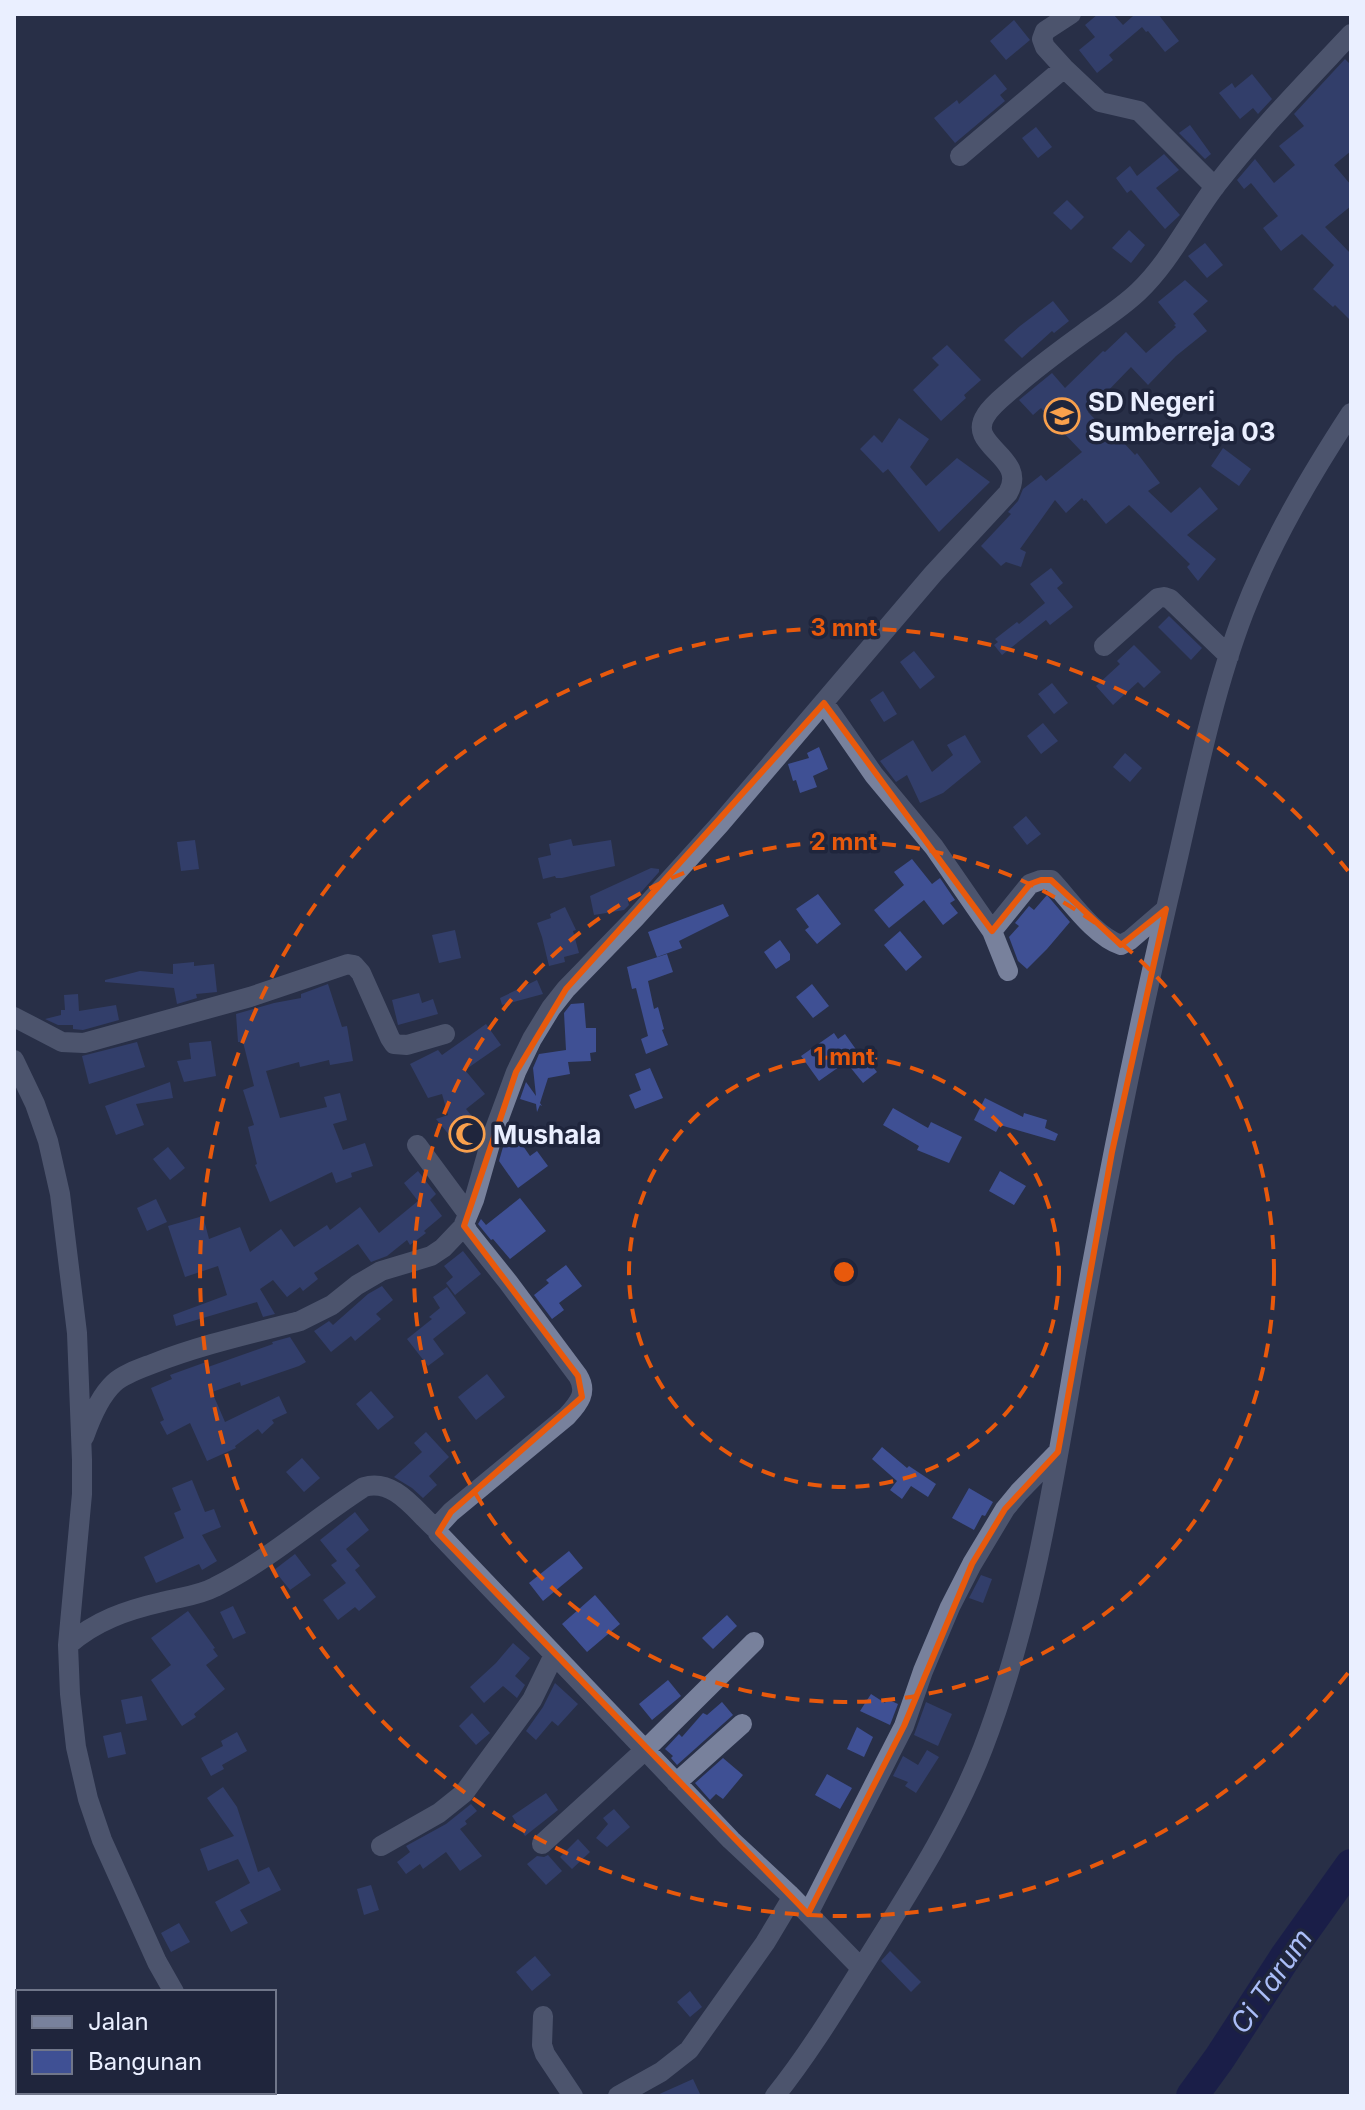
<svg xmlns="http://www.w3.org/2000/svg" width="1365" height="2110" font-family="Inter,sans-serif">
	<rect width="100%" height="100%" fill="#282f47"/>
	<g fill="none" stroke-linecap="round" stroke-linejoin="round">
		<!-- river -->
		<path stroke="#0a0b4b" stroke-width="32" d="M1192,2096L1219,2059L1286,1956L1351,1865"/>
	</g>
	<!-- building -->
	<path fill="#3f5094" d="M1098,14H1113L1123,25L1133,16L1132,14H1158L1179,41L1165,52L1148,31L1146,32L1142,27L1109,55L1113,60L1097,73L1079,50L1095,37L1085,25Z
		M1014,20L1030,40L1006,60L990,41Z
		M1345,59L1351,65V151L1334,165L1351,185V206L1325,227L1351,254V321L1335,305L1333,307L1313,289L1334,265L1302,234L1281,251L1263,228L1278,216L1251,183L1244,189L1237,180L1255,159L1274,183L1295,165L1279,146L1304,126L1294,114Z
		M995,74L1007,89L1000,95L1005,101L955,143L934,118L957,100L959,104Z
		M1252,74L1272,99L1258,114L1253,108L1240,119L1219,93L1232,83L1235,88Z
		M1190,125L1211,154L1205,159L1179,133Z
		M1036,127L1052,147L1038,158L1022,138Z
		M1164,154L1179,170L1156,188L1180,215L1165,229L1131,190L1127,193L1116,178L1130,166L1137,176Z
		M1067,200L1084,217L1071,230L1053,213Z
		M1129,230L1145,245L1131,263L1112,248Z
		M1205,243L1223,265L1207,278L1188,256Z
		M1185,280L1208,301L1193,314L1207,331L1176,356L1148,385L1131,367L1103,396L1104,397L1088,412L1107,432L1111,429L1135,455L1137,453L1160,483L1148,491L1171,513L1200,487L1218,509L1187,535L1216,559L1198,581L1187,567L1190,564L1129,505L1106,524L1086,500L1084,501L1082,498L1066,513L1055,500L1020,549L1026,552L1021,567L1006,562L1001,566L981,546L1011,514L1008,512L1018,501L1023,489L1041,475L1046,481L1082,452L1060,429L1063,424L1058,419L1054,423L1041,408L1033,415L1019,400L1052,373L1065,388L1103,351L1105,352L1126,332L1146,353L1176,327L1174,325L1176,324L1158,302Z
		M1053,301L1069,321L1054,333L1052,331L1022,358L1004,340L1020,326Z
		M947,345L981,380L964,395L966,398L941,421L913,390L939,365L932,358Z
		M899,418L929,439L910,467L926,486L957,458L990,482L939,532L888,469L883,473L860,449L874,435L882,443Z
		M1223,448L1251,469L1239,486L1211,466Z
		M1051,568L1063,583L1057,588L1073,607L1050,625L1046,620L1002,655L994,645L998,642L995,639L1017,622L1019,624L1045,603L1030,584Z
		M1169,616L1202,648L1191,660L1158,627Z
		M1134,645L1161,672L1144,688L1138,682L1113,705L1096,686L1120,664L1117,661Z
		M914,651L935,677L920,689L900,662Z
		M1052,683L1068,703L1054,714L1038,694Z
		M883,691L897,714L884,722L870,700Z
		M1043,723L1058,741L1041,754L1027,736Z
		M965,735L981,762L943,793L920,803L907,775L896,782L880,761L913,740L932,772L953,755L947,745Z
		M819,747L828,769L813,776L817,787L800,793L796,780L793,781L788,764L809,758L807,753Z
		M1125,753L1142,768L1130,782L1113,767Z
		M1026,816L1041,834L1027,845L1013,827Z
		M571,839L573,846L611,840L615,866L562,878H556L555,876L543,879L538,858L551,855L549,844Z
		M195,840L199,869L181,871L177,842Z
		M912,859L932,884L940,878L955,900L950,903L958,913L943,925L924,900L889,928L874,910L904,885L894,872Z
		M651,868L659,869V872L635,899L628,901L629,905L624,910L594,915L590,896Z
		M818,894L841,924L817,944L805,930L809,927L796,909Z
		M1047,895L1070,922L1047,949L1027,969L1018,961L1009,937L1019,926L1015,923L1029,906L1034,910Z
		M723,904L729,916L679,941L682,948L657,957L648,932Z
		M565,907L576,930L573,931L579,953L564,957L565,962L549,966L542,937L537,923L551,918L550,914Z
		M455,930L461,958L439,963L432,935Z
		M900,931L922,957L906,971L884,945Z
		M780,940L790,954V960L776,969L764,952Z
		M667,954L673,972L648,981L654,1009L658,1007L664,1029L662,1030L668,1045L646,1054L641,1039L648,1036L636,988L632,989L627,967Z
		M194,962V966L214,964L217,992L196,994L197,998L177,1004L174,988L105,982V980L140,971L173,974V964Z
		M537,980L543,994L502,1005L500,998Z
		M328,984L342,1027L347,1026L353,1061L330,1065L329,1060L300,1067L299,1062L266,1071L280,1118L327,1107L324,1097L340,1093L347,1120L333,1124L343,1150L365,1143L373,1166L351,1173L352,1177L336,1183L332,1172L270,1202L255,1165L257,1164L248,1127L254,1125L243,1090L254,1086L243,1042H238L236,1014L274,1003L301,998V994Z
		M812,984L829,1006L813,1018L796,997Z
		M419,993L422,1003L433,999L438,1014L398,1025L392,1000Z
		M78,994L79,1011L116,1005L119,1020L83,1030L73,1029V1025H58L45,1019L61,1015V1010H65L64,995Z
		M584,1003L586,1028H596V1052L590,1053L591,1061L568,1062L570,1074L548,1078L540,1103L542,1106L540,1105L537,1112L536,1104L520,1099L526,1082L536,1096L533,1068L539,1054L566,1050L564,1013L571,1004Z
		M486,1024L501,1045L465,1070L485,1094L466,1109L482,1128L476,1145L465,1154L436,1119L448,1115L442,1094L428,1098L410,1064L438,1050L442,1055Z
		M834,1033L838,1039L845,1034L860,1055L862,1053L877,1072L863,1083L846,1062L819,1081L801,1056Z
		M211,1041L216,1076L184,1082L177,1061L191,1059L189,1043Z
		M137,1042L145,1067L89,1084L82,1056Z
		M650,1068L663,1098L635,1109L629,1095L641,1090L635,1074Z
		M170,1082L173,1098L136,1104L144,1125L116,1135L105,1106Z
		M985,1098L1023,1117L1024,1113L1047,1120L1045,1128L1058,1134L1055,1141L1000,1125L996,1132L974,1120Z
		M893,1108L928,1128L931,1122L962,1137L949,1163L917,1150L919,1146L883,1125Z
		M514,1133L530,1156L537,1151L548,1166L518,1188L499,1161L505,1140Z
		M168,1147L185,1168L170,1180L153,1159Z
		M418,1171L436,1194L430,1200L442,1216L424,1231L426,1233L410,1245L407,1240L387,1256L371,1262L358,1244L314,1273L318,1279L303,1291L300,1287L287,1297L273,1280L260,1289L275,1314L263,1317L257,1302L176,1326L173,1315L227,1295L218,1266L185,1277L168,1226L203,1216L209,1239L240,1227L250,1252L281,1229L294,1247L327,1225L330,1230L360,1207L379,1233L418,1201L404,1183Z
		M1000,1171L1026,1186L1014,1205L989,1191Z
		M520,1198L546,1231L510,1259L493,1239L491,1240L478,1224L481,1219L486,1225Z
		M156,1199L167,1222L147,1231L137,1208Z
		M463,1251L481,1274L455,1295L446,1283L453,1277L444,1266Z
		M566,1265L582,1286L559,1303L564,1310L552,1319L534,1295L549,1283L546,1280Z
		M382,1286L393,1300L376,1314L381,1319L355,1341L351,1336L331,1352L314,1331L329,1321L333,1325L368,1294Z
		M447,1287L466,1313L433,1339L444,1354L428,1366L407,1339L432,1319L429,1317L440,1308L433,1297Z
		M290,1337L306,1362L299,1366L241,1386L240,1382L212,1392L225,1422L279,1396L287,1413L272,1420L274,1423L262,1434L258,1429L235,1446L236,1448L207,1461L190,1423L167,1435L160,1422L164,1420L151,1388L172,1379L170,1375L206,1362L208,1367L273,1344L272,1342Z
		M487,1374L505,1397L476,1420L458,1397Z
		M371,1391L394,1417L378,1430L356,1404Z
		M426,1432L449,1457L429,1476L437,1485L423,1498L412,1488L394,1477L422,1452L414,1443Z
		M882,1447L907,1468L909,1466L936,1484L928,1497L911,1486L902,1499L890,1490L897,1481L872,1459Z
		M302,1458L320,1478L304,1492L286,1472Z
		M192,1480L205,1512L214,1509L221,1527L202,1535L217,1561L202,1570L199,1564L156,1583L144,1557L184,1538L174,1513L181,1510L172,1488Z
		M969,1488L993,1502L985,1516L982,1515L974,1530L952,1518Z
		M355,1512L369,1530L346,1549L360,1566L355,1570L376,1597L359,1611L355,1607L338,1620L323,1600L346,1583L331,1565L337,1561L320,1540Z
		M569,1551L583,1568L543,1601L529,1583Z
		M295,1554L311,1575L290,1590L274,1570Z
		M981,1575L992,1579L983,1603L969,1598Z
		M595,1595L620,1624L587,1652L562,1624Z
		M233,1606L246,1633L233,1639L220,1612Z
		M188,1611L215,1648L213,1649L218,1656L206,1665L225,1689L194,1714L196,1717L182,1726L151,1680L171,1665L151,1638Z
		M727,1615L737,1626L713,1649L702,1638Z
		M513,1643L530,1658L515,1676L525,1685L517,1698L503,1686L484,1703L470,1687L496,1663Z
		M668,1680L681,1696L652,1720L639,1704Z
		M555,1683L578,1704L558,1726L552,1721L536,1740L526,1731L543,1707Z
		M871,1694L885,1703L887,1699L898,1704L890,1725L860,1711Z
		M142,1696L147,1720L126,1724L121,1700Z
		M722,1702L733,1715L677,1765L671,1758L673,1756L665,1749L679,1734L682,1737L703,1713L707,1715Z
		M926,1702L952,1714L938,1746L914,1735Z
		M472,1713L490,1733L476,1745L459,1726Z
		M857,1727L873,1737L864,1757L847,1749Z
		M121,1732L126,1754L108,1758L103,1736Z
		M237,1732L247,1751L222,1765L224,1769L211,1776L201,1758L223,1746L221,1741Z
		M927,1750L939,1757L916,1793L905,1786L908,1782L893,1776L903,1756L918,1765Z
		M723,1758L743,1775L723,1799L716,1794L710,1800L695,1783Z
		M827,1774L852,1788L840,1809L815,1795Z
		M223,1787L237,1807L258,1872L269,1867L281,1890L240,1910L248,1923L231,1932L215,1902L250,1883L238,1859L208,1871L200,1849L234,1836L207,1798Z
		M546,1793L558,1810L525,1836L512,1816Z
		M471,1804L477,1811L465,1821L467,1824L460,1829L482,1856L460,1871L446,1852L423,1869L420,1864L406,1874L397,1862L410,1852L406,1846L446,1824Z
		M614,1809L630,1827L607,1847L596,1838L608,1824L603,1818Z
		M578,1839L590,1852L572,1869L560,1857Z
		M548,1855L562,1871L546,1885L527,1864L537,1856L544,1857Z
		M371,1885L379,1910L364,1915L357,1889Z
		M179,1923L190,1942L171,1952L161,1933Z
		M890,1951L921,1982L911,1992L881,1961Z
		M535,1956L551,1975L532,1991L516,1972Z
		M690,1991L702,2007L690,2017L677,2002Z
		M693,2079L701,2096H655Z"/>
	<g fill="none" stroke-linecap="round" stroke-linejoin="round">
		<!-- street -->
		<path stroke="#78819c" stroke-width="20" d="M1071,14L1045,31L1042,39L1045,47L1064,68L1100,102L1139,111L1215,187
			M960,156L1064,68
			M1104,646L1158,598L1164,597L1170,599L1229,656
			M824,703L874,775L934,847L992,931L1008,971
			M992,931L1030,884L1041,880H1051C1070,900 1094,936 1121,945L1130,940L1166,909
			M14,1017L62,1042L84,1043L250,997L348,964L354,965L361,973L390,1038L394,1044L407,1045L445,1034
			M14,1060L35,1104L48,1141L60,1194L77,1333L82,1460V1494L68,1645L70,1694L76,1747L88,1799L102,1840L157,1962L174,1992
			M417,1145L468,1214
			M84,1437C90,1420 100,1396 114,1383C124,1374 139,1369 152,1364C200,1345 250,1334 300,1321L332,1305L357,1285L381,1271L431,1256L443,1248L464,1226
			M68,1645C95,1621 127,1610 162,1602C180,1597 198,1596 215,1587C269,1560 314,1519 364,1487C395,1478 416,1512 437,1530
			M676,1783L742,1724
			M542,1844L645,1750L754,1642
			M381,1846L439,1813L464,1793L532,1700L554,1655
			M808,1914L904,1726L923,1671L950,1607L972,1564L1005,1509L1019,1492L1058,1452
			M861,1968L789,1894L731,1840L438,1533L439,1525L451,1512L567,1416C579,1403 588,1392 578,1376L508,1282L468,1232L464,1224L474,1200L492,1137L516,1072L532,1039L551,1008L566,989L635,918L720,824L933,574L1008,493C1029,457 965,446 986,415C992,405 1003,397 1012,389C1035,369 1059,351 1084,333C1102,320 1121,308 1138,292C1170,262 1190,219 1217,184C1258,131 1305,83 1351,34
			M543,2016L542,2045L545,2054L573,2096
			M238,2092L242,2096
			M618,2096L661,2072L689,2050L765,1943L792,1898
			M775,2096C807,2056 834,2012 861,1969C905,1898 953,1826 983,1748C1032,1621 1053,1485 1076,1352C1103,1200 1133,1050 1168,900C1191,805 1209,703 1244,612C1271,542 1310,476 1351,413"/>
	</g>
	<!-- marked area -->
	<path d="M0 0H1365V2110H0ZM824,703L992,931L1030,884L1041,880H1051L1121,945L1166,909L1112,1152L1058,1452L1005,1509L972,1564L904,1726L808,1914L438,1533L451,1512L582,1397L578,1376L464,1226L516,1072L566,989Z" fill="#282f47" fill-opacity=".55" fill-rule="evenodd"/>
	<path fill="none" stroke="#e8590c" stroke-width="6" stroke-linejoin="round" d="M824,703L992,931L1030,884L1041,880H1051L1121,945L1166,909L1112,1152L1058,1452L1005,1509L972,1564L904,1726L808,1914L438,1533L451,1512L582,1397L578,1376L464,1226L516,1072L566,989Z"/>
	<!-- distance rings -->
	<g fill="none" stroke="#e8590c" stroke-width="4" stroke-dasharray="14 10">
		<circle cx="844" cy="1272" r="215"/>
		<circle cx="844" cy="1272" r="430"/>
		<path d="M1348 1673A644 644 0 1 1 1348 871"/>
	</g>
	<!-- icons -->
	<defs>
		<symbol id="school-ring" viewBox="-11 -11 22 22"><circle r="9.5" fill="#1f253c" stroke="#f9a04c" stroke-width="1.5"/><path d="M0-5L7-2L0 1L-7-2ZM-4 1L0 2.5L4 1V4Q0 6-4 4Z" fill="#f9a04c"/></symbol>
		<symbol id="mosque-ring" viewBox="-11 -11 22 22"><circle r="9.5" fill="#1f253c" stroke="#f9a04c" stroke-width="1.5"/><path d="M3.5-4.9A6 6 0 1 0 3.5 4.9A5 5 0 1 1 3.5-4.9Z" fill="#f9a04c"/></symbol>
	</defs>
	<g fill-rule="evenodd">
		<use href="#school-ring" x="1042" y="396" width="40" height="40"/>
		<use href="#mosque-ring" x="447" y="1114" width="40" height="40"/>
	</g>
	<g text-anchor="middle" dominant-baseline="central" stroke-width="7" stroke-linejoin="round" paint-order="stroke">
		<!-- poi labels -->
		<g font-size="26" font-weight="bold" fill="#eaefff" stroke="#1f253c" text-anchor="start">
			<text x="1088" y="401">SD Negeri<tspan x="1088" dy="30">Sumberreja 03</tspan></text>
			<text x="493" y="1134">Mushala</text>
		</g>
		<!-- water labels -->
		<g font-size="28" font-style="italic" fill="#aabdf7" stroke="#1f253c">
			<text transform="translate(1271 1981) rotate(-55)">Ci Tarum</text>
		</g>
	</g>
	<circle cx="844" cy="1272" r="12" fill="#e8590c" stroke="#1f253c" stroke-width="4"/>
	<g font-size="24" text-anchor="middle" font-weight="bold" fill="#e8590c" stroke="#1f253c" stroke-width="7" stroke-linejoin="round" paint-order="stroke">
		<text x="844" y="636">3 mnt</text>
		<text x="844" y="850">2 mnt</text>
		<text x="844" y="1065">1 mnt</text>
	</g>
	<!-- border -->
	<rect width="1365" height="2110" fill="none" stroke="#eaefff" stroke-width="32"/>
	<!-- legend -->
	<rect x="16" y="1990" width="260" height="104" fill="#1f253c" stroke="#70768a" stroke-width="2"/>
	<rect x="32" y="2016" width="40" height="12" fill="#78819c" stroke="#70768a" stroke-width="2"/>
	<text x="88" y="2030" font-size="24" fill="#eaefff">Jalan</text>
	<rect x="32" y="2050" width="40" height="24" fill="#3f5094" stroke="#70768a" stroke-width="2"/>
	<text x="88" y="2070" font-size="24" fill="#eaefff">Bangunan</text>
</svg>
